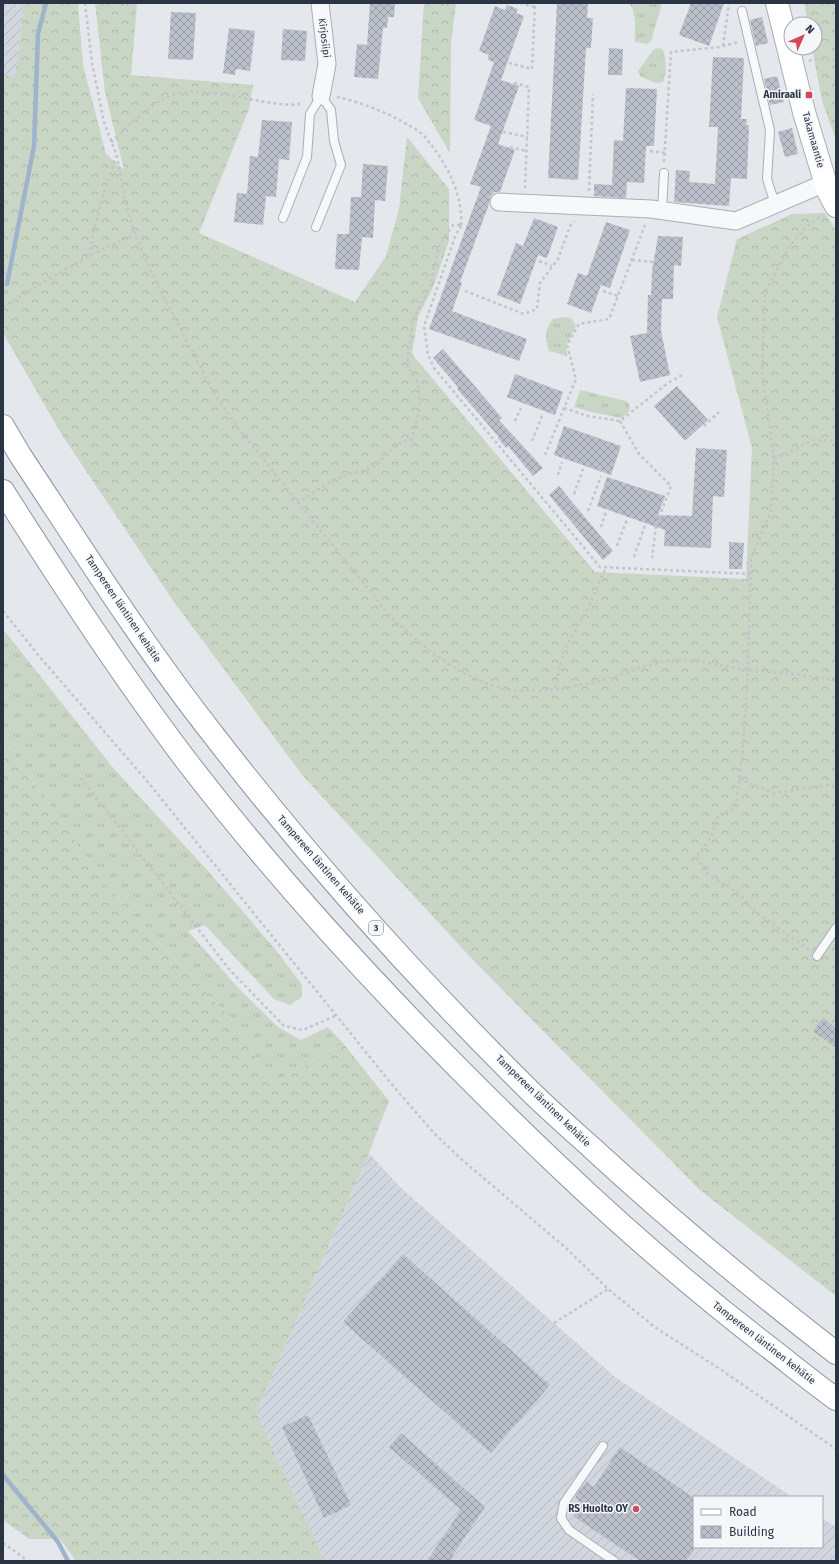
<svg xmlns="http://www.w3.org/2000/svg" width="839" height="1564" font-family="'Fira Sans',sans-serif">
	<defs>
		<pattern id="industrial-furrows" width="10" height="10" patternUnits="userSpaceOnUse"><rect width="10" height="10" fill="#d2d6de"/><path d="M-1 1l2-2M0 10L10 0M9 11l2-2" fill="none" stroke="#b4b8c0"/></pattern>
		<pattern id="grass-tufts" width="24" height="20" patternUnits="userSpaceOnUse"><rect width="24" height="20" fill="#c9d6c5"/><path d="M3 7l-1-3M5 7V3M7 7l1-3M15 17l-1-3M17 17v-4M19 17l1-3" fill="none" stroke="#adb8ab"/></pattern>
		<pattern id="forest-crowns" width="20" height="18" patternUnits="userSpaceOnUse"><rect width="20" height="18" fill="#c9d6c5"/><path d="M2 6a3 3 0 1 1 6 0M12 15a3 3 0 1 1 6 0" fill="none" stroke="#adb8ab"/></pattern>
		<pattern id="building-cross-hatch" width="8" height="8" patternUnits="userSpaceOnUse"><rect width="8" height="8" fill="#bbc0ca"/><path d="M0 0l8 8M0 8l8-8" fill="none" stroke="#989da6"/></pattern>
	</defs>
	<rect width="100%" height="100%" fill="#e4e7ec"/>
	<!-- industrial -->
	<path fill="url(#industrial-furrows)" d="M3,3H24L15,77L3,75Z
		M369,1153L400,1187L615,1377L792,1497H694V1547H822V1518L836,1527V1561H325L256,1413Z"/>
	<!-- grass -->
	<path fill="url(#grass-tufts)" d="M629,3H661C662,10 653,29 652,40L647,44L635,42C634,28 638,15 629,3Z
		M660,48L663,50C666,61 667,71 663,82L655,83L640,76L638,71L654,49Z
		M563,317L571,318L576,326L566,346L567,356L549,351C545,337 544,331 553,319Z
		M580,390L626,401L629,404L630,410L622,418L595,413L574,407Z
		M3,629L114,769L209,872L275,949L302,985V997L290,1005L274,999L205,925L188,931L241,991L278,1027L301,1040L328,1027L343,1043L273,1084L229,1017L110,891L3,739Z"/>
	<!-- forest -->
	<path fill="url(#forest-crowns)" d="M24,3H78L83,65L106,154L124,170L105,92L95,3H137L131,75L253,85L249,109L199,233L355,302L386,256L399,209L407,137L449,189V241L434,285L418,317L412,354L595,572L746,579L752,448L717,317L737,239L792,214L825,213L836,230V1296L700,1190L473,960L303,776L174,602L62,435L3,333V75L15,77Z
		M424,3H456L451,44L450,153L418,98Z
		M804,3H836V140L822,101L812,48H815V24H808Z
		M3,739L110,891L229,1017L273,1084L343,1043L389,1101L369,1153L256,1413L325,1561H76L60,1539H29L3,1520Z"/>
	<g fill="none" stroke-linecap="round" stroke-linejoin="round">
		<!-- stream -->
		<path stroke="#9fb4cc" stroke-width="4.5" d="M7,284L34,146L38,34L46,3
			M3,1475L58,1542L68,1561"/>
	</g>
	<!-- building -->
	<path fill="url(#building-cross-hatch)" d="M370,3H395L394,17H388L387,28H383L378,79L354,77L357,44L367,45Z
		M557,3H588L587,18H593L591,48H586L578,180L548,178Z
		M691,3H724L709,46L679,35Z
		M507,5L518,9L516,13L524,16L501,80L519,86L498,144L515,150L500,192H494L490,197L489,204L460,282L462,283L452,311L527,339L519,361L429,329L481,187L470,184L491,126L474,120L494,62L488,60L489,55L479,51L495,6L505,10Z
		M171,12L196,13L193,60L168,59Z
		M762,17L768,43L756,46L750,20Z
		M229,28L255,31L250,71L236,69L235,75L223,73Z
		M283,29L307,31L305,61L281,60Z
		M609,48L623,49L622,75H608Z
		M713,57L744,58L741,119H747L746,125H749L747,179L731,178L729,206L674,202L676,170L690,171L689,182L715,184L718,127H709Z
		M777,76L784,102L770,105L764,79Z
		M626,88L657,89L654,146H646L644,183L627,182L626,198L594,196V184L612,185L614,140L623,141Z
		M262,120L292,122L289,160L279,159L276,197L266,196L263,225L234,222L237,193L247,194L250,156L258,157Z
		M792,128L798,154L785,157L778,132Z
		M363,164L388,166L385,201L375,200L373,238L362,237L359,270L335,269L337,234H349L351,197H361Z
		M534,218L558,227L547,258L538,255L520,304L497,295L516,243L523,246Z
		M606,222L630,230L610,288L601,285L591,313L567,304L578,273L587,276Z
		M658,236L683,237L681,266L674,265L673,299H662L661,331L670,375L640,382L630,336L647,333L648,295H651L652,271Z
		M443,349L502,418L499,420L543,468L533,476L508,446L506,448L498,438L499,437L457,389L458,387L433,358Z
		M515,374L563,392L555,415L507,397Z
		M677,386L708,420L685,441L654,406Z
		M564,426L621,446L611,475L554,455Z
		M696,448L727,450L724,497L713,496L711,548L664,546L665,530L597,506L607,477L665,496L658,515L692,516Z
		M559,486L613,551L603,560L549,495Z
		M729,542L744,543L742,569H729Z
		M823,1018L836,1028V1048L813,1031Z
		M403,1254L550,1385L491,1453L343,1322Z
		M308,1415L351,1505L324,1518L282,1427Z
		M401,1433L485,1507L449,1561H427L461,1510L389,1447Z
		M620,1447L694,1498V1550L686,1561H640L573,1516L582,1503L575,1498L586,1482L594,1487Z"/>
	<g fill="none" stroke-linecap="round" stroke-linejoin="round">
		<defs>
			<path id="lane" d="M742,11L770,130L767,179L775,204
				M662,211L664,173
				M283,218L307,157L310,114L321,96L331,110L334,141L341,165L316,227
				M817,956L836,928
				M603,1446L564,1503L561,1518L569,1530L614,1561"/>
			<path id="street" d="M320,3L327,64L321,96
				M499,202L651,209L736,221L825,183"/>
			<path id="secondary" d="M777,3L804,112L828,191L836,206"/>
			<path id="highway" d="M3,426L20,455C83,550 144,647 215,737C311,861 417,979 529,1090C549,1110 571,1129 592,1148C670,1220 752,1288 836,1353
				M3,491C61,582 120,673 185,759C296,904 423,1037 555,1163C621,1226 690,1286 762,1342C787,1361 811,1381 836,1399"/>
		</defs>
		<!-- lane casing -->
		<use href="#lane" stroke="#a9aeb7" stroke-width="10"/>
		<!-- street casing -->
		<use href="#street" stroke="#a9aeb7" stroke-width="19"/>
		<!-- secondary casing -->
		<use href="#secondary" stroke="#a9aeb7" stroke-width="24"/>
		<!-- highway casing -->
		<use href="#highway" stroke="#8b94a3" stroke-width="24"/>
		<!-- path -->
		<path stroke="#c2c5cb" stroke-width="2.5" stroke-dasharray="3 3" stroke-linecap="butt" d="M85,3L92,63L104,122L117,156L125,199L135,235L159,288L215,395L238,428L390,616C423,646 462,681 507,689C531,694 568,688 592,683C617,677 642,665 668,661C692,657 719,666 743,669C774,674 806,673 836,681
			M520,3L535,7
			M723,46L729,3
			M809,61L814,59L836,61
			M509,63L532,69L535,3
			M514,83L529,87L525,188
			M337,97C365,103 398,117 421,133C426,137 429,143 433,147C450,170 463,198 461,227
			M503,132L528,137
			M111,142C127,127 149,105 169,96C193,86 235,97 260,101C273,103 290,107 303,103
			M510,147L527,151
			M650,151L665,153
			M664,162L671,52L719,47L739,42
			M589,191L593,94
			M88,256L102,199L116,157
			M632,260L653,262
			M539,261L552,266
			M465,291L524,314L537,309L540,283L558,259L570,226L574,221
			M603,291L618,296
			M3,307C46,281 88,253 135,235
			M564,408L588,416L620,421L668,383L684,374
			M515,421L521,408
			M620,421L639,454L671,486L656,526L652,558
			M704,426L719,412
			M532,441L542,416
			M545,455L576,379L567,345L579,324L609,319L645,225
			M774,459L814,440L836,441
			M558,475L562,462
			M574,494L583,469
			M297,503L335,479L376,466L387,453L402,442L412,439L418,415L420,396L417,381L407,366L413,320L430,286L439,245L453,225H462L456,234L424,326L428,355L434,368L600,567L751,574
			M588,511L601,476
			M601,527L606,512
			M617,546L627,519
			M634,557L645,525
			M3,611L39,656L147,781L394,1087L433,1132L460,1158L566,1248L608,1289L656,1328L717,1367L836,1449
			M555,688L564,650L587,610L606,567
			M81,778L229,969L284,1026L303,1030L337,1015
			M739,779L774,793L836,784
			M809,950L752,909L738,893L708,874L696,857L711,838L718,815L736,808L743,748L748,670L751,558L771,512L774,459L762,371L765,292L790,246L805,228L822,215
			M554,1323L608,1289
			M3,1543L28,1561"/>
		<!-- lane -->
		<use href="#lane" stroke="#f7f8fa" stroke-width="8"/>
		<!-- street -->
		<use href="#street" stroke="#f7f8fa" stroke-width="17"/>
		<!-- secondary -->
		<use href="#secondary" stroke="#fff" stroke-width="22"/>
		<!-- highway -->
		<use href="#highway" stroke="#fff" stroke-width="22"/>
	</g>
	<!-- markers -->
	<g fill="#d1495b" stroke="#f4f6f9" stroke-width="1.5">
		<rect x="805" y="91" width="8" height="8" rx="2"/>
		<circle cx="636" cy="1509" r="4"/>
	</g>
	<g text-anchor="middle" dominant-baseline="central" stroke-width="3" stroke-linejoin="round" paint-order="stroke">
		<!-- shield labels -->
		<rect fill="#f4f6f9" stroke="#676e7b" stroke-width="1" x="369" y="921" width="14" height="14" rx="3"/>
		<g font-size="9" font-weight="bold" fill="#2b3445">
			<text x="376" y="928">3</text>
		</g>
		<!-- street labels -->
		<g font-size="10" fill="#2b3445" stroke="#f4f6f9">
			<text transform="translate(324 38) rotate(83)">Kirjosiipi</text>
			<text transform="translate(813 140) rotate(74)">Takamaantie</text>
			<text transform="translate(123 609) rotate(56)">Tampereen läntinen kehätie</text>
			<text transform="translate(321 865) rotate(49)">Tampereen läntinen kehätie</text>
			<text transform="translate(543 1101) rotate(44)">Tampereen läntinen kehätie</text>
			<text transform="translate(764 1343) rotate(38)">Tampereen läntinen kehätie</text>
		</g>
		<!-- poi labels -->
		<g font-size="10" font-weight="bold" fill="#2b3445" stroke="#f4f6f9" text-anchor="end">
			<text x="801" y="95">Amiraali</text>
			<text x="628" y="1509">RS Huolto OY</text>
		</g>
	</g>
	<!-- border -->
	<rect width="839" height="1564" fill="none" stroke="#2b3445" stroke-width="8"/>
	<!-- legend -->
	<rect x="693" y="1496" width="130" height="52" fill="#f4f6f9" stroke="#a4a8b1"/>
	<rect x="701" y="1509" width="20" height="6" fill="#ffffff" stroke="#a4a8b1"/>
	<text x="729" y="1516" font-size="12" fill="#2b3445">Road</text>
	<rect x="701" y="1526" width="20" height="12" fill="url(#building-cross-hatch)" stroke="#a4a8b1"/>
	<text x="729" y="1536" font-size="12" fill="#2b3445">Building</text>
	<!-- north arrow -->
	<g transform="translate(803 36) rotate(45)"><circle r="19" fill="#f4f6f9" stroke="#a4a8b1"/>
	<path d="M0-3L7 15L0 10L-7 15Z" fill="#d1495b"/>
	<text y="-6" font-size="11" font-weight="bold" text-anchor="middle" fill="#2b3445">N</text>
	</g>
</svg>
